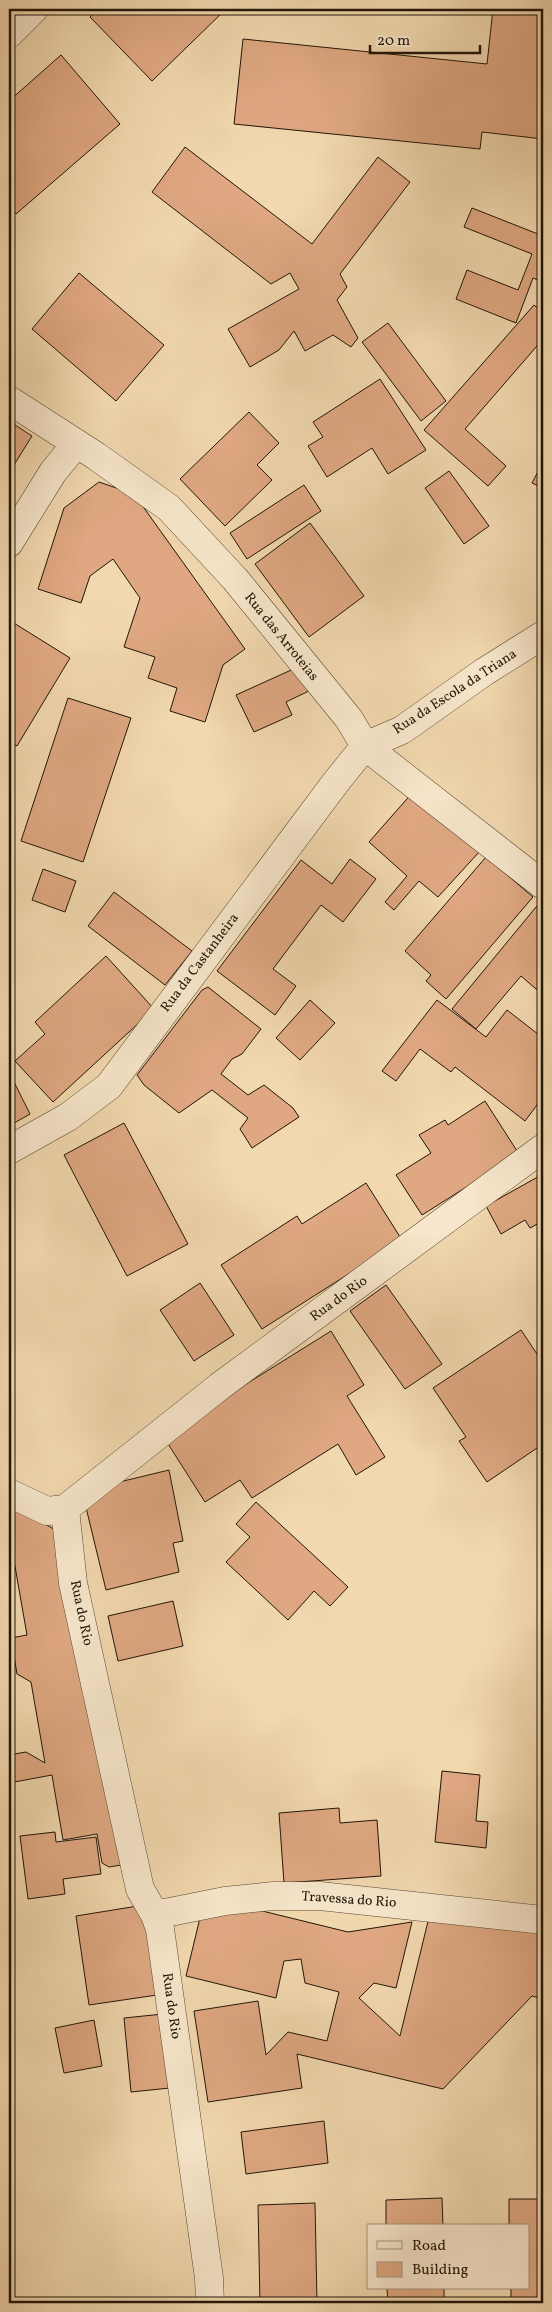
<svg xmlns="http://www.w3.org/2000/svg" width="552" height="2312" font-family="Vollkorn,serif">
	<rect width="100%" height="100%" fill="#f2d8af"/>
	<filter id="stains"><feTurbulence type="fractalNoise" baseFrequency=".004" numOctaves="4"/><feColorMatrix values="0 0 0 0 .2 0 0 0 0 .09 0 0 0 0 .02 0 0 0 .5 -.17"/></filter>
	<radialGradient id="worn" r=".72"><stop offset=".6" stop-color="#630" stop-opacity="0"/><stop offset="1" stop-color="#630" stop-opacity=".3"/></radialGradient>
	<!-- building -->
	<path fill="#dfa882" stroke="#211508" d="M98,9H226L152,81L90,17Z
		M493,9H543V139L482,132L480,149L234,124L243,39L487,64Z
		M61,55L120,124L16,214L9,206V101Z
		M185,147L312,244L378,157L410,182L340,274L347,287L337,300L358,338L351,347L333,335L305,351L294,331L279,350L250,367L228,329L299,289L290,273L271,284L152,192Z
		M472,208L543,236V282L533,278L516,323L456,299L467,270L518,290L532,254L464,227Z
		M79,273L164,345L116,401L32,329Z
		M534,305L543,313V339L465,429L506,466L488,486L424,430Z
		M388,323L446,401L421,421L362,342Z
		M380,379L426,450L388,474L372,448L327,477L308,446L323,437L313,422Z
		M249,412L279,443L257,465L272,480L225,526L180,479Z
		M9,421L32,436L9,473Z
		M543,462V488L532,483Z
		M449,471L489,526L464,544L425,488Z
		M99,482L134,494L245,649L223,665L205,722L170,711L177,688L148,678L155,657L124,647L140,598L113,559L90,576L81,603L38,589L64,508Z
		M304,485L321,511L247,559L230,533Z
		M310,523L364,596L309,637L255,564Z
		M9,620L70,658L17,746L9,741Z
		M300,666L311,690L286,702L292,715L254,732L236,695Z
		M68,698L131,718L83,862L21,841Z
		M413,792L480,851L438,897L419,881L394,910L385,902L407,876L369,842Z
		M486,857L533,897L446,999L426,981L431,975L405,951Z
		M350,859L376,879L343,922L321,905L273,969L296,986L275,1015L217,971L301,860L332,884Z
		M43,869L76,881L65,912L32,900Z
		M114,892L192,951L165,985L88,926Z
		M541,901L543,903V995L521,976L476,1029L452,1009Z
		M106,956L154,1009L53,1102L15,1061L45,1034L35,1022Z
		M208,987L261,1029L242,1054L232,1059L221,1074L248,1095L264,1085L293,1108L299,1117L252,1148L240,1129L248,1118L212,1090L179,1113L144,1085L137,1075L202,990Z
		M310,1000L335,1023L300,1060L276,1038Z
		M437,1000L486,1037L507,1010L543,1038V1097L525,1121L455,1067L451,1072L420,1049L396,1081L382,1071Z
		M9,1072L30,1114L9,1126Z
		M485,1101L519,1154L422,1215L396,1175L431,1153L419,1135L445,1120L448,1125Z
		M124,1123L188,1244L127,1276L64,1155Z
		M543,1174V1221L530,1228L525,1220L501,1234L486,1206Z
		M366,1183L402,1240L262,1329L221,1265L297,1216L302,1224Z
		M200,1283L234,1335L194,1361L160,1310Z
		M386,1285L442,1364L405,1389L350,1311Z
		M521,1330L543,1363V1373L540,1375L543,1381V1405L538,1409L543,1418V1444L487,1482L459,1441L466,1437L433,1388Z
		M331,1331L364,1385L347,1396L385,1457L356,1475L338,1444L252,1498L240,1480L205,1502L163,1436Z
		M169,1470L183,1541L173,1543L179,1572L106,1590L82,1491Z
		M9,1502L65,1536L121,1865L109,1867L102,1863L97,1834L63,1840L52,1775L9,1783V1755L26,1752L45,1763L31,1682L17,1674L11,1638L27,1635L13,1555L9,1552Z
		M256,1502L348,1587L330,1606L314,1591L288,1620L226,1562L250,1537L236,1524Z
		M173,1601L183,1646L118,1661L108,1616Z
		M442,1771L480,1775L476,1821L488,1822L486,1848L435,1842Z
		M339,1808L340,1823L377,1820L381,1876L284,1883L279,1813Z
		M55,1832L56,1842L96,1837L101,1874L63,1879L65,1894L28,1899L20,1836Z
		M205,1897L348,1932L412,1922L396,1988L374,1983L359,1998L400,2036L433,1901L543,1928V1999L532,1996L443,2089L297,2054L302,2088L208,2102L194,2011L258,2001L266,2055L288,2032L327,2041L339,1992L305,1983L301,1959L284,1961L276,1998L186,1976Z
		M144,1905L157,1995L89,2005L76,1916Z
		M163,2014L170,2088L131,2092L124,2018Z
		M94,2020L102,2066L64,2073L55,2028Z
		M324,2121L328,2163L246,2174L241,2132Z
		M442,2198L443,2226H386V2200Z
		M509,2199H543V2303H511V2288H528V2226H509Z
		M315,2203L317,2303H260L258,2205Z
		M387,2288H444V2303H388Z"/>
	<g fill="none" stroke-linecap="round" stroke-linejoin="round">
		<defs>
			<path id="minor" d="M9,34L34,9
				M9,400L96,456L169,508L235,579L349,719L365,746L543,885
				M9,543L53,472L76,444
				M9,1150L68,1117L109,1086L336,782L365,746L402,730L484,672L543,635
				M9,1493L47,1511L65,1509
				M65,1509L73,1583L140,1889L155,1915L160,1929L209,2278L210,2303
				M65,1509L220,1386L543,1148
				M155,1915L225,1901L273,1896H320L543,1920"/>
		</defs>
		<!-- minor casing -->
		<use href="#minor" stroke="#554632" stroke-width="29"/>
		<!-- minor -->
		<use href="#minor" stroke="#f7e6cb" stroke-width="28"/>
	</g>
	<g text-anchor="middle" dominant-baseline="central" stroke-width="4" stroke-linejoin="round" paint-order="stroke">
		<!-- street labels -->
		<g font-size="14" fill="#211508" stroke="#f7e6cb">
			<text transform="translate(281 637) rotate(51)">Rua das Arroteias</text>
			<text transform="translate(455 692) rotate(-33)">Rua da Escola da Triana</text>
			<text transform="translate(200 963) rotate(-53)">Rua da Castanheira</text>
			<text transform="translate(339 1299) rotate(-36)">Rua do Rio</text>
			<text transform="translate(81 1613) rotate(78)">Rua do Rio</text>
			<text transform="translate(349 1900) rotate(4)">Travessa do Rio</text>
			<text transform="translate(171 2006) rotate(82)">Rua do Rio</text>
		</g>
	</g>
	<!-- margin -->
	<rect width="552" height="2312" fill="none" stroke="#f2d8af" stroke-width="30"/>
	<rect x="10" y="10" width="532" height="2292" fill="none" stroke="#211508" stroke-width="2.5"/>
	<rect x="15" y="15" width="522" height="2282" fill="none" stroke="#211508"/>
	<!-- legend -->
	<rect x="367" y="2224" width="162" height="65" fill="#f7e6cb" stroke="#a1927d"/>
	<rect x="377" y="2241" width="25" height="8" fill="#f7e6cb" stroke="#a1927d"/>
	<text x="412" y="2250" font-size="15" fill="#211508">Road</text>
	<rect x="377" y="2262" width="25" height="15" fill="#dfa882" stroke="#a1927d"/>
	<text x="412" y="2274" font-size="15" fill="#211508">Building</text>
	<!-- scale -->
	<path d="M370 45v8h110v-8" fill="none" stroke="#211508" stroke-width="2.5"/>
	<text x="377" y="45" font-size="15" fill="#211508" stroke="#f7e6cb" stroke-width="4" paint-order="stroke">20 m</text>
	<rect width="100%" height="100%" filter="url(#stains)"/>
	<rect width="100%" height="100%" fill="url(#worn)"/>
</svg>
